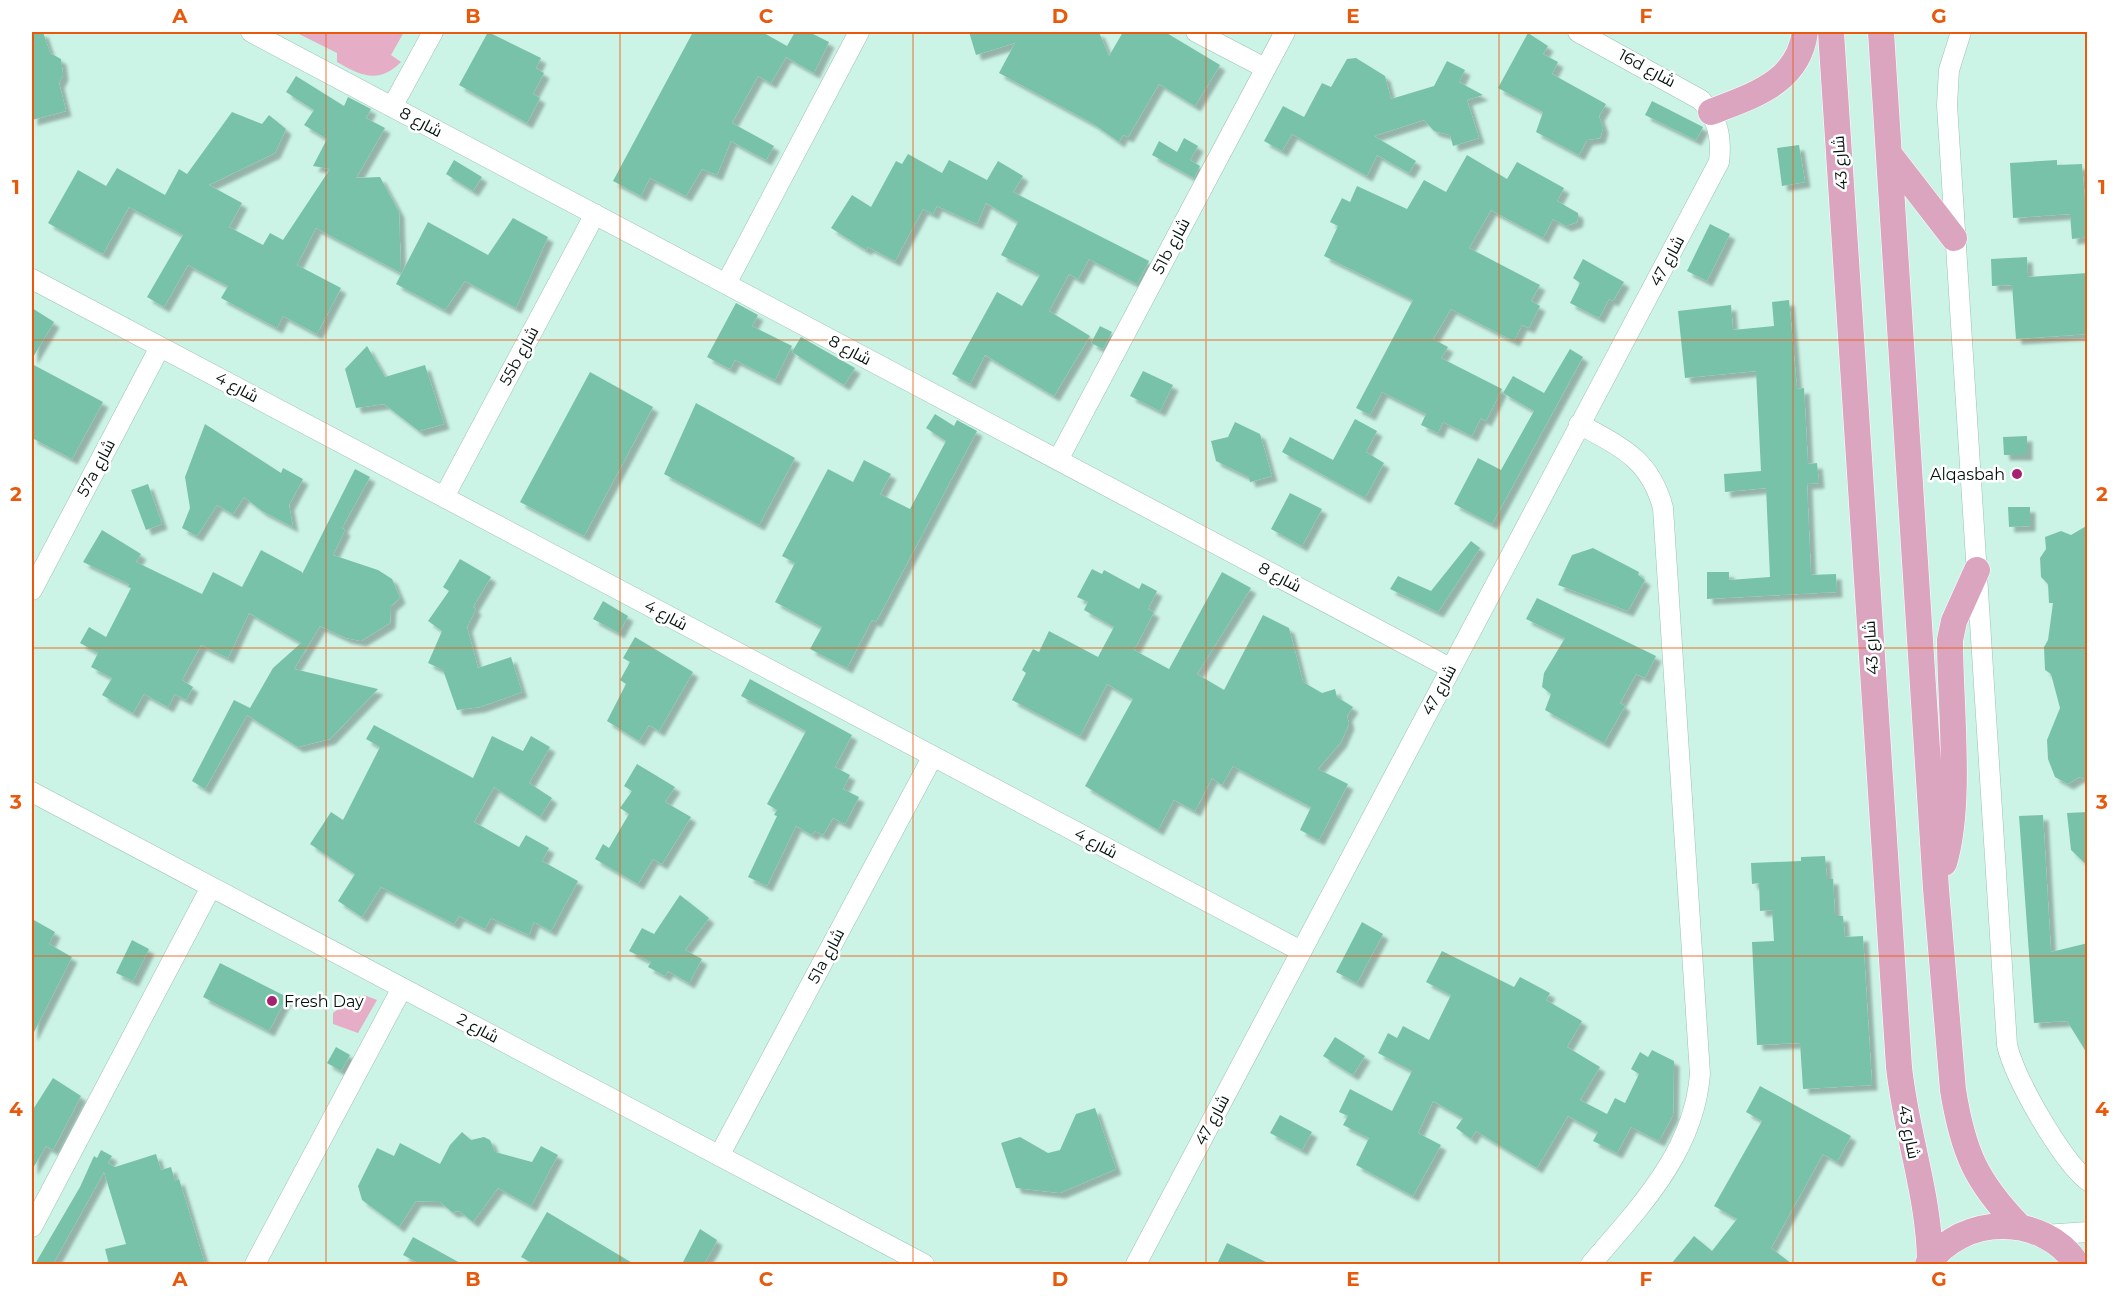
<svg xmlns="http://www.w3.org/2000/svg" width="2119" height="1296" font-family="Montserrat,Cairo,sans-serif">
	<defs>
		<filter id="shadow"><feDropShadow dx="5.5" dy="5.5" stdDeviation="1.5" flood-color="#0004"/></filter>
	</defs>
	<rect width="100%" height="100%" fill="#ccf4e6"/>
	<!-- green -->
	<path fill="#e5adc6" d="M295,32H404L391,55L401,62C379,84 361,76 337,62V53Z
		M364,995L377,1000L358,1033L333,1024V1013L350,1000Z"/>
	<!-- building -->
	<path fill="#79c2aa" filter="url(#shadow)" d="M32,32H43L50,53L61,59L63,75L59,83L66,111L32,120Z
		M488,32L541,58L536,68L544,73L533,94L540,98L527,123L459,85Z
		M693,32H762L787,46L795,32H809L829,42L814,73L786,57L771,83L758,76L732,123L774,146L766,160L731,141L717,175L702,169L686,196L650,178L641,196L613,181Z
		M969,32H1099L1109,56L1123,32H1165L1220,65L1195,106L1159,84L1128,137L1123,135L1119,142L1092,123L999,73L1015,43L976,55Z
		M1528,33L1548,46L1543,54L1558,62L1552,74L1606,104L1599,116L1603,128L1600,138L1587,140L1579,155L1536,132L1543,112L1498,88Z
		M1356,58L1385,76L1391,99L1434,86L1447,61L1465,70L1459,82L1483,95L1467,100L1479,138L1453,146L1450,135L1434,131L1424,120L1374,136L1416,161L1409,173L1377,155L1367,176L1292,134L1282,151L1264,141L1283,106L1304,117L1322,83L1331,87L1347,59Z
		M296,76L344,106L348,97L371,109L366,118L385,128L356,178L380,177L399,212L401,273L316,228L297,265L341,288L317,334L283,316L277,328L221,298L228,286L188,265L164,307L147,297L183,235L129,207L103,254L48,223L78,170L106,186L117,168L165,195L179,169L187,174L232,112L262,124L269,115L286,129L275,153L209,185L242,203L229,227L263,245L270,233L283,240L330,169L313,166L327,139L304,125L314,110L286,92Z
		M1652,101L1703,127L1696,140L1645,115Z
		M1184,138L1198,146L1190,160L1200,166L1194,178L1152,155L1159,141L1177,152Z
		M1799,145L1805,182L1782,186L1777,148Z
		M908,154L942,173L949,160L987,180L998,161L1023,176L1013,192L1149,261L1137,284L1089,259L1078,279L1069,274L1049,311L1090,336L1054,396L985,355L970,384L952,374L997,292L1022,306L1040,275L1001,255L1018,222L986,203L977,224L937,206L933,214L923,209L895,261L868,247L866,250L831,228L852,195L871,207L896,161L902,164Z
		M1467,155L1507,179L1517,162L1564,188L1557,201L1578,213V218L1577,222L1566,226L1553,219L1543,238L1491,210L1469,248L1540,285L1531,301L1540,306L1529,328L1522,325L1514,341L1451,309L1433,339L1448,347L1441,358L1502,389L1486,421L1481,418L1472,436L1443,422L1438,433L1421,425L1426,414L1382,392L1370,415L1356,408L1413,300L1324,256L1338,226L1330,222L1342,198L1350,202L1357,186L1407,209L1424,180L1446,192Z
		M454,160L482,177L473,191L446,174Z
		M2057,160V165L2082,164L2088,237L2072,239L2070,214L2013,218L2010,163Z
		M513,218L548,237L516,308L465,281L445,310L396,284L428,222L488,255Z
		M1710,224L1730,234L1707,281L1687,271Z
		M2027,257L2028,277L2088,273V334L2016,339L2012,285L1992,286L1991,259Z
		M1583,259L1624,282L1613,301L1609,299L1599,318L1570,303L1580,283L1573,278Z
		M1789,300L1797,389L1804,388L1808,464L1817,463L1819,483L1807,484L1811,575L1836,574L1837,592L1707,599V572H1729V580L1770,577L1766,488L1725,492L1724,474L1761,471L1756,371L1685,378L1678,311L1731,305L1733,330L1774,326L1772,302Z
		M736,303L758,315L752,326L792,346L775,380L735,360L730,369L707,357Z
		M32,308L54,322L32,359Z
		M1100,326L1112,332L1103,349L1091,343Z
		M801,337L855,368L844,385L792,352Z
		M367,346L385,377L425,365L444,424L419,431L384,404L356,408L345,369Z
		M1570,349L1583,357L1492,524L1454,504L1478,458L1501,470L1534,411L1503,393L1513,376L1544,393Z
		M32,364L103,402L72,459L32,438Z
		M1143,371L1173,385L1160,411L1130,396Z
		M590,372L653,407L584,536L520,502Z
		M696,403L795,458L759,525L664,474Z
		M935,414L954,426L957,420L977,431L876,622L872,620L847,668L810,649L822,627L775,602L795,563L782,556L828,469L853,482L864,460L891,474L880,494L910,509L946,441L926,428Z
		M1355,419L1377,431L1366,452L1384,463L1365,498L1282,452L1290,437L1333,460Z
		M1235,422L1260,434L1272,476L1250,482L1249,477L1216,461L1211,441L1228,437Z
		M205,424L281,473L283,468L303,479L289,505L293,527L262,511L244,497L233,514L217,505L197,536L182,528L190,508L185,477Z
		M2027,436V455H2004L2003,437Z
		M355,469L370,477L342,528L345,530L333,555L378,570L392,579L400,598L391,606L390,623L361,641L346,638L320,626L294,669L378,689L330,739L298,747L247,715L205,789L192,781L234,700L250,708L273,668L301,643L249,613L228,658L201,645L182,680L193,687L186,700L175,694L168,707L144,694L133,713L102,695L112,678L91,667L98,653L80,643L89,627L106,637L131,588L128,587L129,584L83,562L102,530L141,554L136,562L202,594L213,572L242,587L261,550L302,572V574Z
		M148,484L162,524L146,530L131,490Z
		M1290,493L1322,509L1302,546L1271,529Z
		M2008,507H2030V526L2009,527Z
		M2088,525V780L2079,777L2068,784L2055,777L2048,759L2047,740L2060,708L2051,674L2045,670L2044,647L2048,640L2053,603H2049L2048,584L2041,577L2040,558L2046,549L2045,537L2061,531L2071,535Z
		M1471,541L1480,548L1438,612L1390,589L1398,576L1431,591Z
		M1593,548L1639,572L1638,575L1645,580L1628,611L1558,585L1572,555Z
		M460,559L491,577L473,607L476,609L467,627L478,668L511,657L522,692L480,707L457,710L443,670L428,663L442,631L428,621L449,591L443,587Z
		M1092,569L1102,574L1104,570L1139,589L1142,583L1157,591L1148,609L1154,612L1134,650L1169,669L1222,572L1251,588L1197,674L1224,690L1263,615L1289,628L1303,682L1322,693L1335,689L1337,697L1353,707L1347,716L1349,724L1341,742L1318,769L1348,784L1319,840L1300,830L1311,807L1233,766L1222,785L1212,778L1195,811L1174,800L1158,830L1085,786L1133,699L1107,684L1080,736L1012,700L1026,673L1022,670L1033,649L1039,652L1049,631L1098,657L1114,627L1084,610L1088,602L1077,597Z
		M1537,598L1656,656L1645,678L1636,674L1620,703L1625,706L1604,743L1545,710L1551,694L1542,687L1544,673L1565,638L1526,619Z
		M603,601L628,616L619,633L593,619Z
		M635,637L693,672L659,731L649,725L639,741L607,721L626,684L620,680L630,662L623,658Z
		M750,679L852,735L835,767L850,775L843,789L859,797L845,824L833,818L823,835L815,831L812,835L796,826L767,886L748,877L777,816L774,815L777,810L767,804L806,731L741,696Z
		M374,725L473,778L492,736L523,751L531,736L550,747L529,783L552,798L540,817L494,787L474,822L519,847L526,835L549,848L542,861L578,881L551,931L534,922L529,935L491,918L485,929L459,916L454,924L381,887L362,917L338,901L355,874L310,844L331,812L343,820L380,747L366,739Z
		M637,764L675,787L665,802L691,817L662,864L653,859L638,884L595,859L603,844L609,848L629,814L620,808L632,791L624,786Z
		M2088,812V866L2071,850L2067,813Z
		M2043,815L2051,952L2088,943V1055L2067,1021L2034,1023L2019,816Z
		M1825,856L1827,879H1833L1835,916H1843L1845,937L1863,936L1872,1085L1803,1089L1800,1043L1757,1045L1752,942L1774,941L1772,910L1760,911L1759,883L1752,884L1751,863L1801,861V857Z
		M680,895L709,918L685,950L702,959L689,983L668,971L665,976L648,967L651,962L629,951L642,928L654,934Z
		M32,919L55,932L49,944L72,957L32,1036Z
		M1362,922L1383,934L1357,983L1336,972Z
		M132,940L149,949L133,981L116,973Z
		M1442,951L1514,987L1520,977L1550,993L1546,1000L1582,1021L1567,1047L1600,1067L1580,1100L1607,1114L1615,1098L1625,1103L1639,1074L1631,1069L1640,1052L1648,1057L1652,1050L1674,1061L1673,1115L1659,1141L1631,1127L1617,1153L1593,1141L1598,1132L1568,1116L1537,1168L1476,1131L1471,1139L1456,1128L1463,1118L1433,1101L1418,1133L1441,1145L1413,1196L1356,1165L1369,1138L1343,1125L1348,1116L1339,1112L1350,1089L1392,1111L1412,1071L1378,1053L1388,1033L1397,1038L1403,1026L1429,1040L1451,995L1426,982Z
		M220,963L287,997L269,1031L203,997Z
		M1335,1037L1365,1056L1353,1075L1323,1056Z
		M336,1047L350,1055L341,1071L327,1063Z
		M53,1078L81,1096L53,1150L46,1146L32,1170V1111Z
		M1760,1086L1851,1136L1837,1162L1823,1154L1771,1248L1792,1264H1671L1694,1236L1712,1251L1737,1219L1714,1206L1762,1121L1746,1112Z
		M1095,1108L1116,1169L1060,1193L1016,1188L1001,1143L1020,1137L1048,1153L1060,1150L1076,1114Z
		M1280,1115L1312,1132L1302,1150L1270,1133Z
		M462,1132L471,1140L484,1137L490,1140L495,1152L532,1162L541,1146L558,1155L531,1206L498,1188L473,1222L459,1211L452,1212L440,1202L416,1201L399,1227L362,1200L358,1186L377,1148L394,1156L400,1143L440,1164L450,1145Z
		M101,1150L112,1156L108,1163L115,1167L156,1154L161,1170L171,1167L175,1181L179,1179L205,1264H109L105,1249L126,1244L104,1172L53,1264H35L80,1187L94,1156L97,1158Z
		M547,1212L634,1264H534L521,1257Z
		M700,1229L717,1240L714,1247L704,1264H682Z
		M413,1237L462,1264H420L403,1255Z
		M1227,1243L1270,1264H1217Z"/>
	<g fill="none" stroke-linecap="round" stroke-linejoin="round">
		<defs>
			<path id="minor" d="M251,32L1450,668
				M1196,32L1265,68
				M1961,32L1949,70L1947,105L2007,1045C2015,1079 2061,1160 2088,1181
				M392,107L433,32
				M32,279L1301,951
				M726,284L859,32
				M1579,424C1621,447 1650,459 1663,508L1700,1074C1694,1152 1639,1208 1591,1264
				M1058,460L1285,32
				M444,497L595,214
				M32,590L160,347
				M32,792L924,1264
				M719,1156L933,756
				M32,1227L211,887
				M2044,1235L2088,1232
				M255,1264L402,988
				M1136,1264L1719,162C1722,137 1718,119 1701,100L1578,32"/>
			<path id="major" d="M1831,32L1899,1067C1906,1133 1929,1195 1930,1261
				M1881,32L1936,889L1953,1090C1963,1152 1976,1182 2020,1227
				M1711,112C1754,95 1798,83 1805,32
				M1889,154L1954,238
				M1944,863C1962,804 1950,704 1950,640L1954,621L1977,570
				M1928,1264C1962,1214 2043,1213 2077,1264"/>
		</defs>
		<!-- minor casing -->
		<use href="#minor" stroke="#9bc2b4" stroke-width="21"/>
		<!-- major casing -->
		<use href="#major" stroke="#fff" stroke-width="27"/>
		<!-- minor -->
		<use href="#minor" stroke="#fff" stroke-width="20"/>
		<!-- major -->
		<use href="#major" stroke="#dba4bf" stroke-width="26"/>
	</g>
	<!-- grid -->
	<path fill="none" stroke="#e8590c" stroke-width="1.5" stroke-opacity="0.55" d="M326,32V1264M620,32V1264M913,32V1264M1206,32V1264M1499,32V1264M1793,32V1264M32,340H2088M32,648H2088M32,956H2088"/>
	<!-- markers -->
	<g fill="#a5226f" stroke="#fff" stroke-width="2">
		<circle cx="2017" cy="474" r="6"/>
		<circle cx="272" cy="1001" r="6"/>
	</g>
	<g text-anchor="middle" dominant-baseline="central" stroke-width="5" stroke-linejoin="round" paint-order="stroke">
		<!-- street labels -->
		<g font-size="16" fill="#04120d" stroke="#fff">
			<text transform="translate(1647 68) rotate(28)">16d شارع</text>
			<text transform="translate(421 122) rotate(28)">شارع 8</text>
			<text transform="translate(1840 163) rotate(-94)">شارع 43</text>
			<text transform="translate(1171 246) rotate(-62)">51b شارع</text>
			<text transform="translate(1667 261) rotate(-62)">شارع 47</text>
			<text transform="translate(850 350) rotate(28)">شارع 8</text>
			<text transform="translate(519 356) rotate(-62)">55b شارع</text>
			<text transform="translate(237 387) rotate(28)">شارع 4</text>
			<text transform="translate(96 468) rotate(-62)">57a شارع</text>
			<text transform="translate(1280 577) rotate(28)">شارع 8</text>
			<text transform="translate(666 615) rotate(28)">شارع 4</text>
			<text transform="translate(1871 648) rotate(-94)">شارع 43</text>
			<text transform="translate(1439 690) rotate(-62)">شارع 47</text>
			<text transform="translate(1096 843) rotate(28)">شارع 4</text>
			<text transform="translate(826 956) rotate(-62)">51a شارع</text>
			<text transform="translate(478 1028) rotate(28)">شارع 2</text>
			<text transform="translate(1212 1120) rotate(-62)">شارع 47</text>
			<text transform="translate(1909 1132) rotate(79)">شارع 43</text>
		</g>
		<!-- poi labels -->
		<g font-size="16" fill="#04120d" stroke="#fff" text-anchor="end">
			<text x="2005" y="474">Alqasbah</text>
			<text x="284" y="1001" text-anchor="start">Fresh Day</text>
		</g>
	</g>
	<!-- border -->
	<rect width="2119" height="1296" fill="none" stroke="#ffffff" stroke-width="66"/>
	<rect x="33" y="33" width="2053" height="1230" fill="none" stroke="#e8590c" stroke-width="2"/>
	<g font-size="20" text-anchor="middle" font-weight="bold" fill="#e8590c">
		<text x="180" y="23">A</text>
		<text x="473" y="23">B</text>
		<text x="766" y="23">C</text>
		<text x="1060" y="23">D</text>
		<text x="1353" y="23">E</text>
		<text x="1646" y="23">F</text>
		<text x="1939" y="23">G</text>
		<text x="16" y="194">1</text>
		<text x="2102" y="194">1</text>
		<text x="16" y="501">2</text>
		<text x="2102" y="501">2</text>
		<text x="16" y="809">3</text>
		<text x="2102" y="809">3</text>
		<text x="16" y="1116">4</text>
		<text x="2102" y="1116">4</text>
		<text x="180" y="1286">A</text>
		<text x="473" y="1286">B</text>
		<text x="766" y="1286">C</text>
		<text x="1060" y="1286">D</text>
		<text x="1353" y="1286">E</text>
		<text x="1646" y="1286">F</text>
		<text x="1939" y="1286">G</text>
	</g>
</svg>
